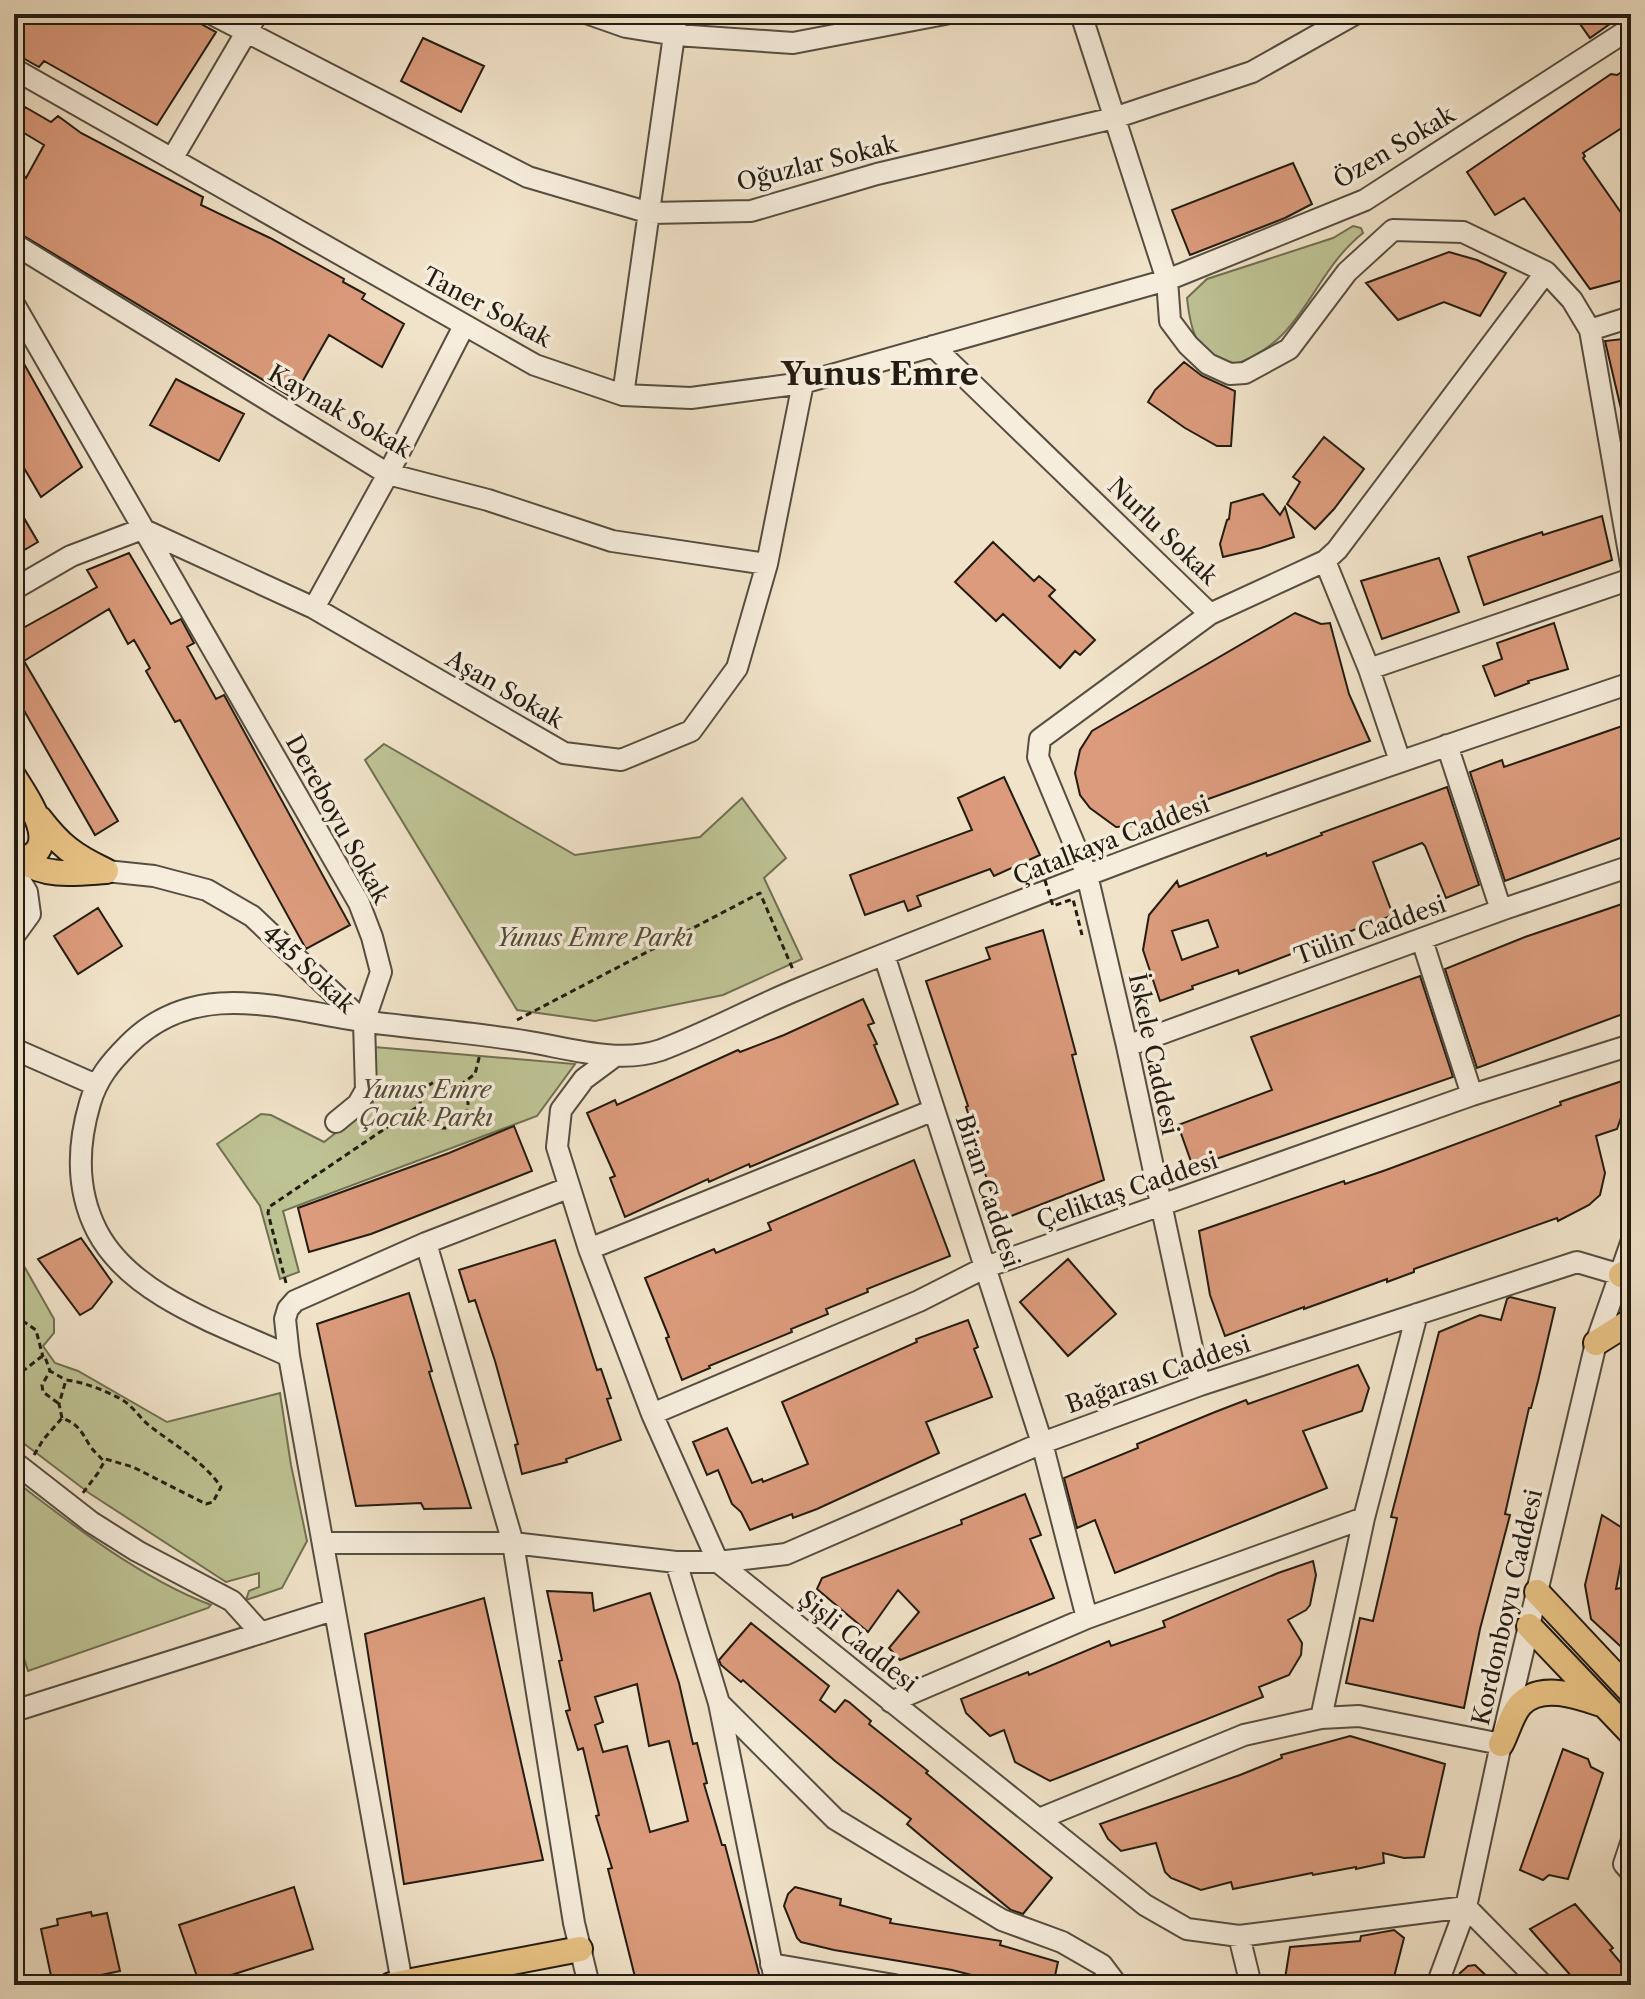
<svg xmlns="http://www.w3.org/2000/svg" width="1645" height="1999" font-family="'Libre Caslon Text',serif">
	<rect width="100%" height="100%" fill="#f1e3c9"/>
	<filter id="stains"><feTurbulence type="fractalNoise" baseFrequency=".0025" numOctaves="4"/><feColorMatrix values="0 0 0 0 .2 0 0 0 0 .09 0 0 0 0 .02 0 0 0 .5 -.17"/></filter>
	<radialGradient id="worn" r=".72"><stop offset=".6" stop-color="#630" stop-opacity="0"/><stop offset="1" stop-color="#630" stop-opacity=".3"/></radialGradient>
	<!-- green -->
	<path fill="#bec394" stroke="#707053" stroke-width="2" d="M1353,226L1361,228L1363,233C1309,276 1304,345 1229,366C1196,349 1191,335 1187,298L1207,279L1333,238Z
		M384,744L575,855L700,837L742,798L786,858L764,878L802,959L723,995L595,1021L517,1010L365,760Z
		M374,1047L575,1064L537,1116L283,1211L299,1272L280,1279L260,1206L217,1144L261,1114L271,1115L324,1142L373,1104Z
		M14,1236L20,1259L54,1319V1333L43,1346L55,1363L78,1371L167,1422L280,1393L291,1465L307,1541L282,1588L246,1600L249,1591L259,1587V1573L226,1582L89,1493L14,1436Z
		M14,1480C72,1525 142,1579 211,1605L208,1608L28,1671L14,1626Z"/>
	<!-- building -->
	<path fill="#db9b7c" stroke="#231c12" stroke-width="2" fill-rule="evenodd" d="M14,14H183L216,32L157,125L44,61L39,67L14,53Z
		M1573,14H1624L1590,38Z
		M423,38L484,66L461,112L401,81Z
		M1631,66V122L1583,153L1585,156L1583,158L1631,227V278L1590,289L1524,198L1495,215L1467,172L1611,74L1617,75Z
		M25,107L51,122L58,116L81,133L203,197L201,205L270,238L344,279L343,282L365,294L362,299L404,324L382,367L329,335L293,398L14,230V163L26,178L44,145L14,127V122Z
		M1293,163L1312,204L1285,218L1190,255L1172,210Z
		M1449,252L1477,260L1506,273L1480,316L1444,302L1398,320L1366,283Z
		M1631,338V430H1626L1605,341Z
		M14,346L82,467L41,497L14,451Z
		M1184,362L1202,376L1235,391L1231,446H1217L1185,428L1148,402L1155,390Z
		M176,379L244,414L219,461L150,425Z
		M1324,437L1364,469L1334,509L1315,529L1287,504L1300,482L1293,477Z
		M1263,494L1280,515L1285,507L1294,537L1261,548L1223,557L1220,544L1227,520L1229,519L1231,503Z
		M14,501L38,542L14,556Z
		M1602,516L1612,560L1484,605L1468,557L1542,532L1543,535Z
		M993,542L1034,581L1039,576L1055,590L1049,596L1095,640L1080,655L1075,651L1060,668L1003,614L996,621L955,582Z
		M129,553L171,624L181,619L194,643L187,647L216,699L224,695L350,925L306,949L180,720L175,722L146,671L150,668L134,640L128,644L109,609L24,661L118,821L95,835L14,693V633L97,587L87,570Z
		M1439,558L1459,612L1382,639L1361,581Z
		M1295,613L1321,624L1330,623L1349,694L1370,741L1133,826L1116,827L1090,808L1080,795L1075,773L1080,750L1092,731Z
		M1554,623L1568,669L1528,681L1529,683L1495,696L1483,666L1502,659L1497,643Z
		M1631,723V834L1505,881L1470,772L1502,760L1504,767Z
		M1004,777L1040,855L994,876L990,869L917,896L921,906L908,911L904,901L865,915L850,875L972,830L958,798Z
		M1447,787L1479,885L1446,898L1425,846L1422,843L1373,862L1393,915L1239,974L1238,970L1192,986L1193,989L1160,1001L1143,950L1149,915L1177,881L1179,887L1266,853L1267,856L1322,835L1321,833ZM1208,920L1218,947L1182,960L1172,931Z
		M1631,901V1011L1477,1068L1445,969L1525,937Z
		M98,908L122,946L78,974L54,936Z
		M1043,930L1076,1054L1072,1055L1104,1180L1001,1220L975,1144L978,1143L966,1107L968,1106L926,981L990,959L986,948Z
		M1420,976L1453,1077L1193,1167L1178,1125L1272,1090L1251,1037Z
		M863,999L874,1023L868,1025L877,1044L874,1045L898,1104L750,1167L749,1164L709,1182L708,1179L625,1217L610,1178L615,1176L587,1113L615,1100L617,1105L738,1050L740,1052L784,1035Z
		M1631,1078V1089L1617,1129L1596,1136L1605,1173L1600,1195L1589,1205L1558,1221L1557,1218L1414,1269V1272L1387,1282V1279L1304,1309V1307L1225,1336L1210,1295L1199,1231L1344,1181L1345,1184L1386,1170L1561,1105L1560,1102Z
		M514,1126L532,1171L371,1234L309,1252L298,1208L449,1153Z
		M914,1160L950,1256L867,1289L868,1292L826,1309L828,1314L791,1329L792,1332L709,1366L710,1368L682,1380L666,1338L669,1337L645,1278L714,1249L716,1253L771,1230L768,1223Z
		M81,1238L112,1282L92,1308L80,1315L38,1259Z
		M555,1240L597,1370L601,1369L611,1398L607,1399L621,1440L566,1459L567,1462L522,1474L515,1445L518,1444L495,1361L475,1300L469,1302L459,1270Z
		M1068,1259L1116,1314L1068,1356L1020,1302Z
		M409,1293L432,1371L429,1372L471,1508L424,1509L421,1503L356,1506L317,1324Z
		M1510,1297L1555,1308L1538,1381L1531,1408H1529L1505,1514L1510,1515L1480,1629L1464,1708L1346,1683L1360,1618L1373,1621L1397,1518L1391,1517L1439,1332L1480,1315L1501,1320L1507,1299Z
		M968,1320L978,1347L974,1349L992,1397L926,1422L939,1453L817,1509L793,1518L792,1514L750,1530L741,1512L732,1504L718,1470L707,1475L693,1442L727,1428L752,1483L762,1479L763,1482L808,1464L782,1402L917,1342L916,1339Z
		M1358,1365L1369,1388L1362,1411L1303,1431L1327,1488L1115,1573L1095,1520L1077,1528L1064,1478L1138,1448L1137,1444L1215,1412L1246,1400L1248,1404Z
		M1025,1494L1041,1535L1030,1539L1054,1598L900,1660L889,1648L919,1612L898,1590L868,1632L817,1589L822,1578L962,1524L961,1520Z
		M1602,1515L1627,1531L1616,1589L1631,1586V1656L1591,1619L1585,1585Z
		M1313,1561L1316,1575L1310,1605L1306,1610L1288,1620L1302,1643L1301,1655L1289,1675L1259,1687L1263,1697L1050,1781L1015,1762L1004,1730L990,1736L966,1713L961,1699L1028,1672L1029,1675L1109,1641L1111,1646L1165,1627L1163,1621L1278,1573Z
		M547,1591L592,1593L594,1611L650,1593L679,1683L693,1744L697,1743L707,1783L704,1784L722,1845H725L762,1985H637L608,1869L612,1868L596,1816L599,1815L583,1748L578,1750L566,1711L570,1710L559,1661L562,1660ZM637,1684L649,1746L669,1741L688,1821L650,1832L627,1746L603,1752L595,1725L603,1722L595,1697Z
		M484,1598L543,1860L404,1884L365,1634Z
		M751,1623L829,1686L820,1700L835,1712L845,1700L849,1702L871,1721L869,1724L928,1771L926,1773L1052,1878L1023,1914L1011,1910L939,1851L907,1824L911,1819L835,1761L743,1680L741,1682L721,1665L719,1660Z
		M1350,1736L1445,1764L1424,1857L1404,1858L1383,1853L1384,1863L1356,1869V1867L1313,1875L1312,1873L1233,1889L1231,1882L1201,1890L1171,1878L1165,1872L1156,1843L1121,1851L1108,1839L1100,1824L1240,1775L1282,1758L1281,1755Z
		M1563,1749L1588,1759L1591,1767L1603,1773L1568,1879L1549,1875L1543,1880L1520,1870Z
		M294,1887L313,1949L200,1985L179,1925Z
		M795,1887L841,1899L840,1905L891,1919L890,1923L1001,1941L1000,1945L1058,1962L1053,1985L1003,1983L952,1970L834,1950L801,1942L797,1938L784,1906L788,1894Z
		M1575,1904L1613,1948L1610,1950L1631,1975V1985H1579L1530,1929Z
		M91,1912L92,1916L107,1913L120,1971L53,1985L41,1929L58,1925L57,1919Z
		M1394,1930L1404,1938L1392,1985H1284L1290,1947L1360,1941L1361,1936Z
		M1475,1965L1496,1985H1456L1460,1973L1468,1966Z"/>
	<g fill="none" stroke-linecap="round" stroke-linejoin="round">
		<defs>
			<path id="minor" d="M212,14L528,177L650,213L751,211L877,174L1114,118L1252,72L1355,14
				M589,14L626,27L676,35L793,43L945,14
				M1081,14L1167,280L1170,321L1188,345L1208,364L1230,374L1245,373L1289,349L1347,272L1393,230L1463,232L1546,272L1572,300L1590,330L1631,564
				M14,69L535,365L623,395L691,398L803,383L1167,280L1365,200L1631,28
				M172,159L257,14
				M14,244L388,474L488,500L612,541L767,564
				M14,304L359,903L372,937L381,972L364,1022L366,1090L358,1104L336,1122
				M1590,330L1631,317
				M933,346L1210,614
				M623,395L677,14
				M1325,561L1369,669L1400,761
				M14,589L71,556L142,529L314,608L564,753L621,760L691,731L737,668L767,564L803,383
				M314,608L388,474L464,326
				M1369,669L1631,579
				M1447,745L1501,910
				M106,871L154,876L207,890L252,916L364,1022
				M14,936L30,914L27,892L17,875L15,861
				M1422,940L1472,1095
				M884,955L1042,1443L1087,1618
				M1127,1046L1501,910L1631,866
				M14,1049L96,1085
				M615,1056L584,1079L561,1110L557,1147L589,1249L652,1414L718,1562L1145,1905L1187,1929L1239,1936L1466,1907
				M426,1243L513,1543L574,1923L589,1985
				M589,1249L934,1110
				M289,1356C225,1326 131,1297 97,1231C76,1190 77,1147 90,1103C97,1079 110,1063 128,1045C197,975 286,1011 369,1022C423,1029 477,1033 530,1042C571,1049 620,1064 661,1050C709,1032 754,1007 801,988C894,949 990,913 1085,876C1265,807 1448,745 1631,683
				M1200,1385L1127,1046L1087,875L1038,757L1040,739L1210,614L1325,561L1337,550L1546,272
				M652,1414L919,1301L986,1267L1472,1095L1631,1045
				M14,1462L91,1522L137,1551L232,1601L261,1633
				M324,1543H513L676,1562H718L786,1554L1042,1443L1200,1385L1577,1262L1621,1275
				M676,1562L719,1703L776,1985
				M891,1702L1087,1618L1364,1518
				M719,1703L835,1819L1002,1920L1062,1942L1102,1965L1117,1985
				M14,1711L333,1610
				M1321,1718L1364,1518L1417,1314
				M1039,1819L1244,1735L1321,1718L1359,1716L1501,1744
				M1631,1843L1624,1864L1631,1872
				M1466,1907L1543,1985
				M1239,1936L1251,1985
				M771,1964L894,1985
				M402,1983L289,1356L285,1319L288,1309L295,1301L426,1243L568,1188
				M1437,1985L1466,1907L1501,1744L1596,1343L1631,1243"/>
			<path id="major" d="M14,777C28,800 68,855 14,861
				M40,819C60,845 74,856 104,870
				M21,860C46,878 77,873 106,871
				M1621,1275L1631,1270
				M1596,1343L1631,1321
				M1537,1592L1631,1692
				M1529,1626L1631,1733
				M1501,1744C1507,1733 1512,1713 1521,1704C1541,1683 1578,1696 1601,1704
				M391,1985L580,1949"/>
		</defs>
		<!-- minor casing -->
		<use href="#minor" stroke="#564e40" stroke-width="24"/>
		<!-- major casing -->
		<use href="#major" stroke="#231c12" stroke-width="28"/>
		<!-- path -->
		<path stroke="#231c12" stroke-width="3" stroke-dasharray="6 4" stroke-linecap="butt" d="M517,1020L760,893L794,972
			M420 1104a24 24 0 1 1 48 0a24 24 0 1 1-48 0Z
			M460,1085L475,1074L480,1054
			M286,1283L268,1213L269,1207L420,1105
			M14,1315L36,1330L43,1357
			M14,1378L41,1357H45L50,1371
			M58,1403L43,1392L42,1385L50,1371L66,1380
			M62,1418L59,1404L66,1380C83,1382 104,1390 119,1398C133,1405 139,1418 151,1427C176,1446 203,1461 221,1487L213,1502L206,1504L133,1467L102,1458
			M34,1455L43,1440L62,1418C79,1424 82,1433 90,1446C94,1452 100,1456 104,1462L98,1473L82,1494"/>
		<!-- minor -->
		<use href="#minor" stroke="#f6eddc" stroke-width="20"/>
		<!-- major -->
		<use href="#major" stroke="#e8c284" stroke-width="24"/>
		<!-- path-bridge -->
		<path stroke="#231c12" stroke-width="3" stroke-dasharray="6 4" stroke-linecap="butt" d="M1064,863L1043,874L1053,906L1073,899L1082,935"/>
	</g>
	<g text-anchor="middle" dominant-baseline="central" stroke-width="7" stroke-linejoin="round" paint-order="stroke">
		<!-- street labels -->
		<g font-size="24" fill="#231c12" stroke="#f6eddc">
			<text transform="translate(1394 147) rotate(-31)">Özen Sokak</text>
			<text transform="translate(817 163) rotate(-14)">Oğuzlar Sokak</text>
			<text transform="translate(487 307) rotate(28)">Taner Sokak</text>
			<text transform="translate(340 411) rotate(30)">Kaynak Sokak</text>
			<text transform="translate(1163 531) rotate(44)">Nurlu Sokak</text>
			<text transform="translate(505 689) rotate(30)">Aşan Sokak</text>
			<text transform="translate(338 819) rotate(61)">Dereboyu Sokak</text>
			<text transform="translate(1111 840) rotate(-21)">Çatalkaya Caddesi</text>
			<text transform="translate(1370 930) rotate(-20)">Tülin Caddesi</text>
			<text transform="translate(309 969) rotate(43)">445 Sokak</text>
			<text transform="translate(1154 1054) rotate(78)">İskele Caddesi</text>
			<text transform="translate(1127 1190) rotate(-19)">Çeliktaş Caddesi</text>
			<text transform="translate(988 1191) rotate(72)">Biran Caddesi</text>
			<text transform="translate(1158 1374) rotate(-19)">Bağarası Caddesi</text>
			<text transform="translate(1507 1607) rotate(-77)">Kordonboyu Caddesi</text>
			<text transform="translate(858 1641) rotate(39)">Şişli Caddesi</text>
		</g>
		<!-- park labels -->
		<g font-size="24" font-style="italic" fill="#524e39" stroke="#f6eddc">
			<text x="595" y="937">Yunus Emre Parkı</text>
			<text x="426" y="1089">Yunus Emre<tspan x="426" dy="28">Çocuk Parkı</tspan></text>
		</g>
		<!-- district labels -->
		<g font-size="32" font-weight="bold" fill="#231c12" stroke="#f6eddc">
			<text x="880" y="373">Yunus Emre</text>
		</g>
	</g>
	<!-- margin -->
	<rect width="1645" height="1999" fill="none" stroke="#f1e3c9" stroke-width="48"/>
	<rect x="16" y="16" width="1613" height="1967" fill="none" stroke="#231c12" stroke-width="4"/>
	<rect x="24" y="24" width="1597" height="1951" fill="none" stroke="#231c12" stroke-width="2"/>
	<rect width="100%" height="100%" filter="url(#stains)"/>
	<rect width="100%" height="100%" fill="url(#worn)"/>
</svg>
